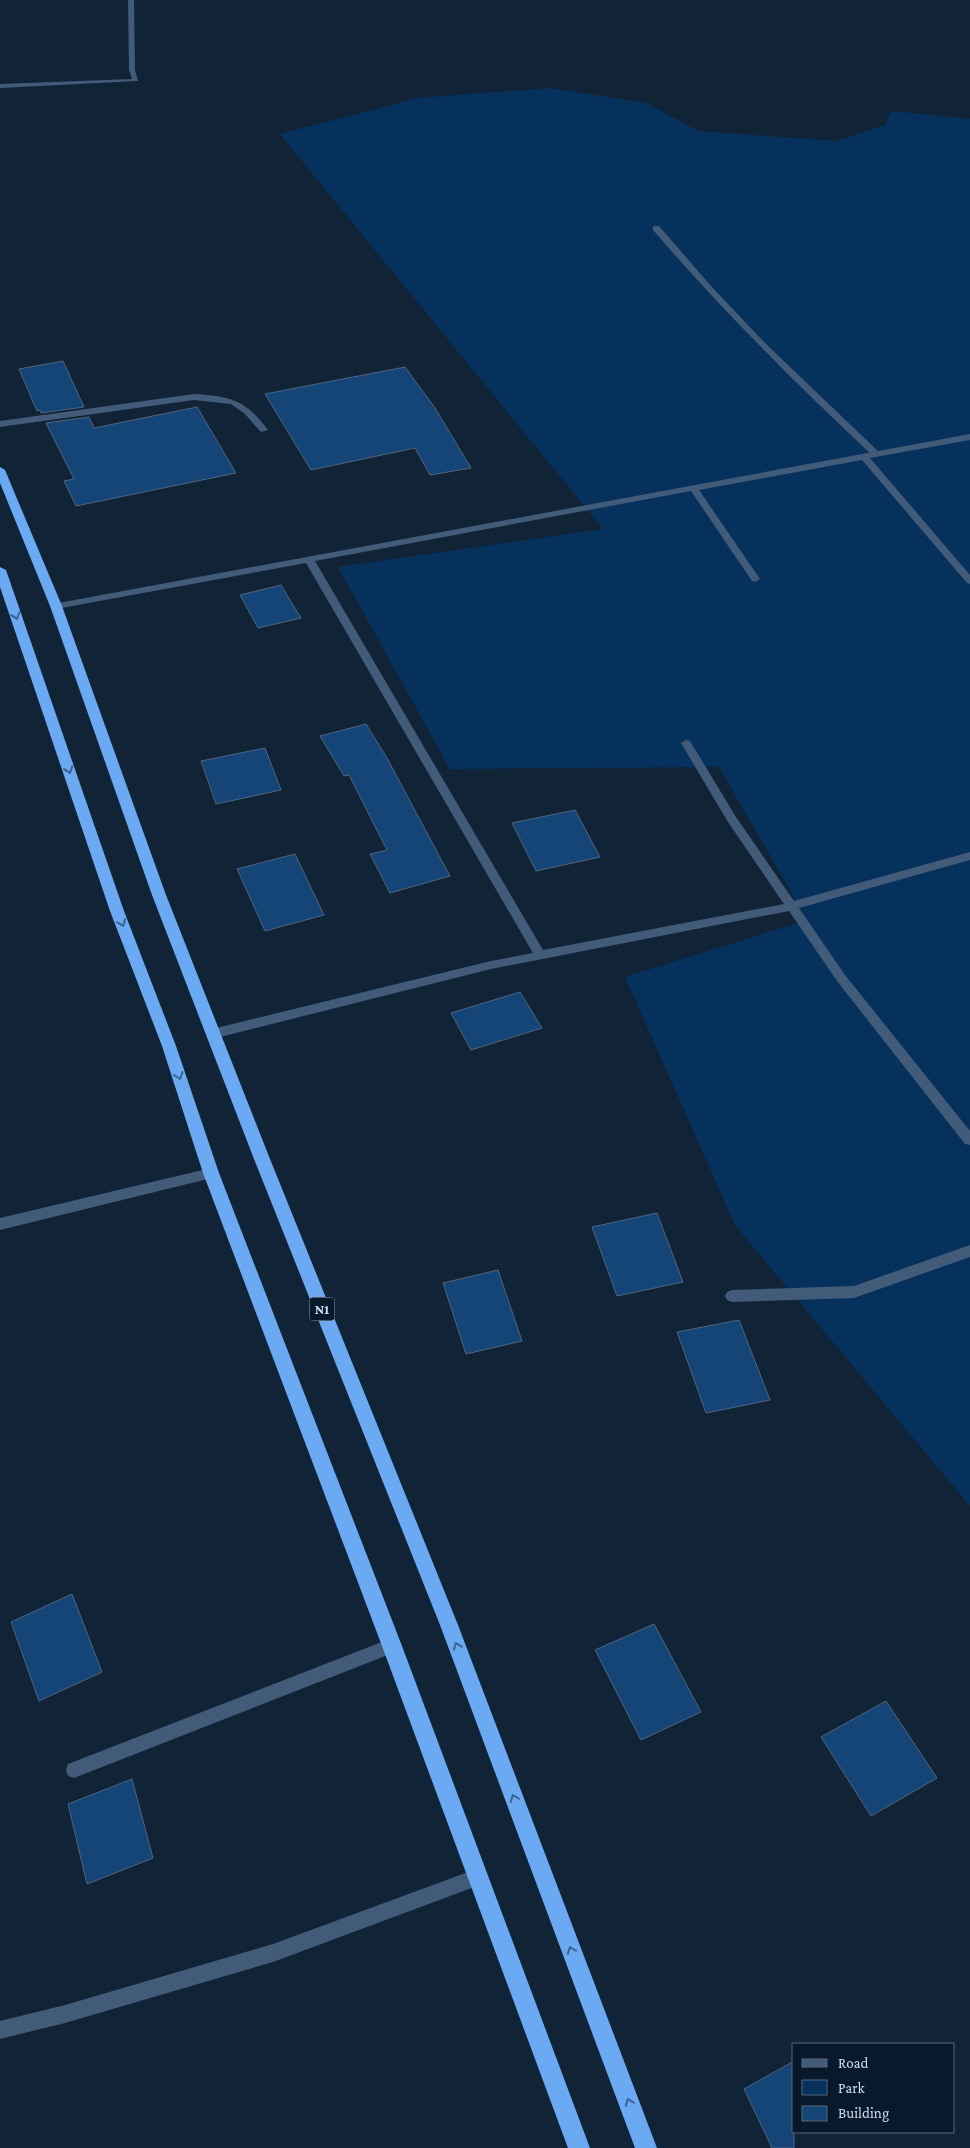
<svg xmlns="http://www.w3.org/2000/svg" width="970" height="2148" font-family="'Crimson Pro',serif">
	<rect width="100%" height="100%" fill="#112337"/>
	<!-- green -->
	<path fill="#07315d" d="M551,88L646,103L698,131L836,141L885,125L891,111L970,119V1506L735,1225L625,977L807,920L719,767L450,769L338,567L603,529L280,134L418,98Z"/>
	<!-- building -->
	<path fill="#154477" stroke="#51647d" d="M63,361L84,407L41,413L40,410L37,411L19,369Z
		M405,367L435,408L471,468L430,475L415,448L311,470L265,394Z
		M197,407L236,473L76,506L64,481L74,479L46,423L89,417L94,428Z
		M281,585L301,618L258,628L240,595Z
		M366,724L387,758L450,876L390,893L370,854L387,850L349,775L344,776L320,736Z
		M265,748L281,790L216,804L201,761Z
		M575,810L600,857L536,871L512,823Z
		M295,854L324,915L265,931L237,869Z
		M520,992L542,1028L471,1050L451,1013Z
		M657,1213L683,1282L617,1296L592,1227Z
		M498,1270L522,1341L466,1354L443,1283Z
		M739,1320L770,1400L706,1413L677,1332Z
		M72,1594L102,1672L39,1701L11,1622Z
		M654,1624L701,1712L641,1740L595,1650Z
		M886,1701L937,1778L871,1816L821,1737Z
		M132,1779L153,1858L87,1884L68,1804Z
		M794,2061V2148H772L744,2089Z"/>
	<g fill="none" stroke-linecap="round" stroke-linejoin="round">
		<!-- lane -->
		<path fill="#425b78" fill-rule="evenodd" d="M653,226H659L711,286L765,343L879,452V456H873C796,384 722,310 653,230Z
			M194,394C230,396 246,400 268,430L261,432L245,414L231,404L194,400L0,427V421Z"/>
		<!-- street -->
		<path fill="#425b78" fill-rule="evenodd" d="M128,0H134L135,70L138,81L0,88V84L132,79L129,70Z
			M970,434V440L870,458L970,575V584L967,583L862,460L699,490L760,579L755,582L752,581L691,491L315,561L543,950L784,904L728,822L681,743L686,740L690,741L736,817L794,901L970,852V860L799,908L845,975L970,1131V1145L965,1144L837,981L789,911L491,969L212,1039L208,1037L206,1034L208,1031L212,1029L491,961L533,953L306,563L56,609L51,606L53,604Z
			M211,1168L216,1169L218,1173L216,1177L0,1230V1218Z
			M970,1245V1257L854,1298L732,1302L727,1300L725,1296L727,1292L732,1290L854,1286Z
			M392,1638L398,1641L400,1646L398,1651L74,1778L68,1776L66,1770L68,1764Z
			M479,1868L485,1871L488,1877L485,1883L273,1962L65,2023L0,2039V2021L65,2005L273,1944Z"/>
		<!-- highway -->
		<path fill="#6ba9f3" fill-rule="evenodd" d="M0,467L5,470L62,606L166,895L270,1159L458,1625L657,2148H635L440,1625L254,1159L152,895L50,606L0,483Z
			M0,567L6,570L124,911L176,1046L219,1173L402,1646L590,2148H568L382,1646L203,1173L162,1046L110,911L0,587Z"/>
	</g>
	<!-- one-way arrows -->
	<defs><path id="oneway-chevron" d="M-2-3.5L2.5 0L-2 3.5" fill="none" stroke-width="1.6" stroke-linecap="round" stroke-linejoin="round" transform="scale(1.25)"/></defs>
	<g stroke="#3a6190">
		<use href="#oneway-chevron" transform="translate(16 616) rotate(71)"/>
		<use href="#oneway-chevron" transform="translate(69 770) rotate(71)"/>
		<use href="#oneway-chevron" transform="translate(122 923) rotate(69)"/>
		<use href="#oneway-chevron" transform="translate(179 1076) rotate(72)"/>
		<use href="#oneway-chevron" transform="translate(457 1646) rotate(-111)"/>
		<use href="#oneway-chevron" transform="translate(514 1798) rotate(-111)"/>
		<use href="#oneway-chevron" transform="translate(571 1950) rotate(-111)"/>
		<use href="#oneway-chevron" transform="translate(629 2102) rotate(-111)"/>
	</g>
	<g text-anchor="middle" dominant-baseline="central" stroke-width="4" stroke-linejoin="round" paint-order="stroke">
		<!-- shield labels -->
		<rect fill="#08192d" stroke="#94a1b1" stroke-width="1" x="309.5" y="1297.5" width="25" height="23" rx="4"/>
		<g font-size="14" font-weight="bold" fill="#d0dbe9">
			<text x="322" y="1309">N1</text>
		</g>
	</g>
	<!-- legend -->
	<rect x="792" y="2043" width="162" height="90" fill="#08192d" stroke="#586778"/>
	<rect x="802" y="2059" width="25" height="8" fill="#425b78" stroke="#586778"/>
	<text x="838" y="2068" font-size="15" fill="#d0dbe9">Road</text>
	<rect x="802" y="2080" width="25" height="15" fill="#07315d" stroke="#586778"/>
	<text x="838" y="2093" font-size="15" fill="#d0dbe9">Park</text>
	<rect x="802" y="2106" width="25" height="15" fill="#154477" stroke="#586778"/>
	<text x="838" y="2118" font-size="15" fill="#d0dbe9">Building</text>
</svg>
